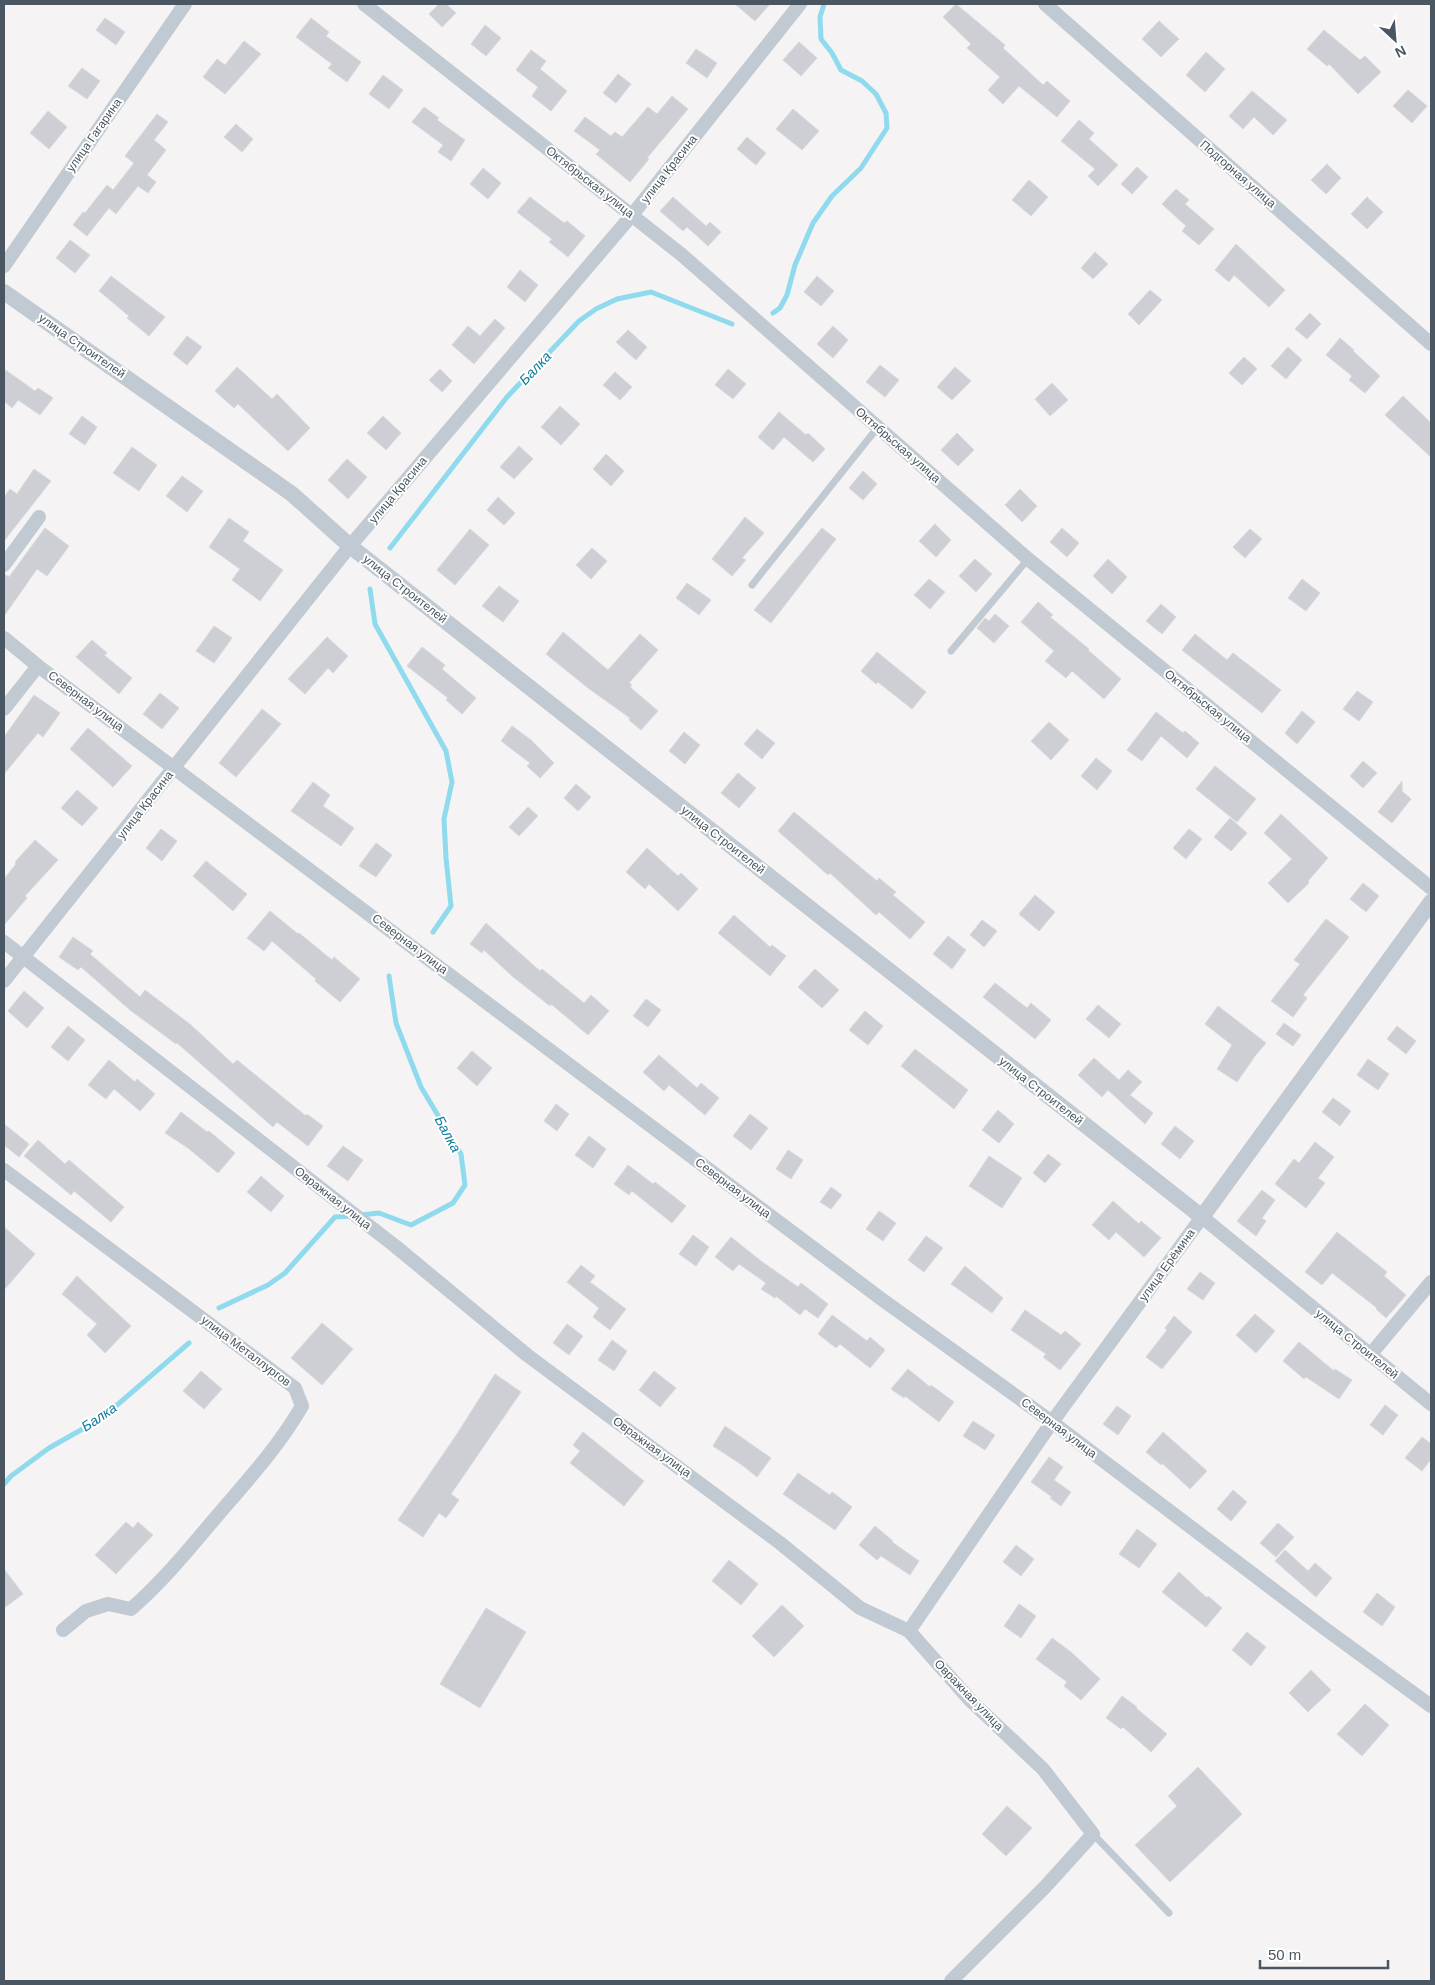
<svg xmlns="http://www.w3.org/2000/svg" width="1435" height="1985" font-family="Helvetica,sans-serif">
	<rect width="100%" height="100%" fill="#f5f3f3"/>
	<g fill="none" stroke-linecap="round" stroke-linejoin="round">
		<!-- stream -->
		<path stroke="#90daee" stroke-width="5" d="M773,313L780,308L787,295L795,265L813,223L832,196L861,168L887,128L886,113L876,94L862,81L841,70L832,53L821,39L820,17L824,4
			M390,548L507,397L579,321L596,309L617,299L651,292L732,324
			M370,589L375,624L446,751L452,782L444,819L446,858L451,906L433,932
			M361,1215L379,1213L411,1225L453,1203L465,1185L461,1154L421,1087L396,1023L389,976
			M219,1308L268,1285L285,1273L335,1217L353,1216
			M4,1484L11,1476L49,1448L102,1418L189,1343"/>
	</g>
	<!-- building -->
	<path fill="#cdcfd5" stroke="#d7d9de" d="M439,4H446L456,13L442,27L429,14Z
		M735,4H770L755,21Z
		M956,4L1005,45L1003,48L1043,85L1047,81L1070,101L1057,117L1019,86L1003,104L988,90L1000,77L967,48L971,44L943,17Z
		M105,18L125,32L116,45L96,30Z
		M311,18L329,32L326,36L361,62L347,82L328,68L332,64L296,37Z
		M1159,21L1179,39L1161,57L1142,39Z
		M485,25L501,38L486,56L471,44Z
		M1324,30L1360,60L1365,56L1381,72L1358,94L1329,64L1327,66L1307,49Z
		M244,41L261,54L225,94L203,77L217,59L225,65Z
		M799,42L817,58L801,76L783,60Z
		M696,49L717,63L707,78L686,63Z
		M531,50L546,61L540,69L567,91L551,111L532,96L538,87L516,70Z
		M1206,52L1225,69L1205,92L1186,75Z
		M82,68L100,81L87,99L68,86Z
		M618,74L631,84L616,103L603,93Z
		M383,75L403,90L389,109L369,94Z
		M1408,90L1427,106L1412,123L1393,106Z
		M1252,91L1287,120L1273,135L1254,117L1243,129L1229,116Z
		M672,96L688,109L647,158L649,159L630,182L596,154L600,150L574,131L585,117L611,136L615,132L622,137L648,107L657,114Z
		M424,107L439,118L437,120L465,140L451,161L438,152L443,145L412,122Z
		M793,109L819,131L802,150L776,129Z
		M48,111L67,127L49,149L30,133Z
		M157,114L168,122L154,140L166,150L147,175L156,182L148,193L138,186L116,214L109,208L87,236L73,225L83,212L85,213L107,185L113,190L134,163L125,156Z
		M1079,120L1094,133L1089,139L1118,165L1098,186L1088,176L1095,169L1061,141Z
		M236,124L253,139L242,152L224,137Z
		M747,137L766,153L756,165L737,149Z
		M1327,164L1341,178L1326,194L1311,180Z
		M1137,167L1148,177L1132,194L1121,184Z
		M483,168L501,183L488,199L470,184Z
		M1029,180L1048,197L1031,216L1012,200Z
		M1176,189L1189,200L1185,204L1214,229L1199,245L1182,231L1186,226L1162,204Z
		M530,197L564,223L567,221L585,236L568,257L549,242L552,239L517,212Z
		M673,197L706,226L710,222L721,232L708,246L687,227L683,231L660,211Z
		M1367,197L1383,212L1367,229L1351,214Z
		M70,240L90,255L75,273L56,258Z
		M1236,244L1285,290L1269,307L1234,275L1229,282L1215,270Z
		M1095,252L1108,264L1093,279L1081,268Z
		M520,270L538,285L525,302L507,287Z
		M111,276L165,317L149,336L127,318L129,316L99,291Z
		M817,276L834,291L821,306L804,292Z
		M1150,290L1162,300L1139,325L1128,314Z
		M1310,313L1321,324L1307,339L1295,329Z
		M495,319L505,328L474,364L452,345L468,326L480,336Z
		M833,326L848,340L833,358L817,344Z
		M628,330L647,347L636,360L616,342Z
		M187,336L202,347L187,365L173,354Z
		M1340,338L1354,350L1353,351L1380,376L1365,393L1349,380L1352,376L1326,355Z
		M1288,347L1302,360L1286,379L1271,366Z
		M1244,357L1257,369L1242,385L1229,373Z
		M880,365L899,380L885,397L866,382Z
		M237,367L272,399L277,394L310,428L288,451L238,404L234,408L215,391Z
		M955,367L971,381L952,400L937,387Z
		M4,369L35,391L38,388L53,398L40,415L18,400L12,408L4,401Z
		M440,369L452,381L442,392L429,380Z
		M728,369L746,384L733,399L715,385Z
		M615,372L632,387L620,400L603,385Z
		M1052,383L1068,400L1050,416L1035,399Z
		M1403,396L1431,423V457L1385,415Z
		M560,406L580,424L561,445L541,427Z
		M779,412L806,435L808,433L825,449L813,462L784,437L773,450L758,437Z
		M82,416L97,427L85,445L69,434Z
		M383,416L401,433L386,450L367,433Z
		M957,433L974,450L958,466L941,450Z
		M519,446L533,459L514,479L500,467Z
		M132,447L157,465L139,491L113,473Z
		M606,454L624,471L611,486L593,469Z
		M347,459L367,477L348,499L328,480Z
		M34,469L51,481L4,541V497L10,489L17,494Z
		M863,471L877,484L863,500L849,488Z
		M182,476L203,491L187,512L166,496Z
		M1020,489L1037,506L1022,522L1005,505Z
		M498,497L515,513L504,525L487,510Z
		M745,517L764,533L742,558L746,560L732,576L712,559Z
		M229,518L249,532L243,541L283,570L260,601L232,580L240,569L209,547Z
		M935,524L951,540L936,557L919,541Z
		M45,528L69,546L47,576L37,569L4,616V574L9,577Z
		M822,528L836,539L771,623L754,610Z
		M1062,528L1079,543L1067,557L1050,542Z
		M470,529L489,545L455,585L437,570Z
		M1250,529L1262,539L1245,558L1233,547Z
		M592,548L607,561L591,579L576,565Z
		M975,559L992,574L976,592L959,576Z
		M1108,559L1127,577L1112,594L1093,576Z
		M929,579L945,592L930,609L914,595Z
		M1302,579L1320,593L1306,611L1288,598Z
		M687,583L711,600L699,615L676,598Z
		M499,586L519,601L503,622L482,606Z
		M1038,602L1053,615L1050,617L1089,649L1088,650L1121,679L1104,699L1072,671L1066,678L1045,661L1054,651L1021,622Z
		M1161,604L1176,617L1162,634L1146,621Z
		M995,614L1009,626L994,643L977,628L985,618L989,621Z
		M214,626L232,638L214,663L196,651Z
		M563,632L608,670L640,634L658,650L629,683L632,685L630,687L658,711L641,730L629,720L630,718L588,688L546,654Z
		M1195,634L1227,660L1233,653L1281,690L1262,713L1182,650Z
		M327,637L348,656L333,673L328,668L305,694L288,679Z
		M92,640L107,653L104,655L132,678L119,694L76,657Z
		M422,647L445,665L442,669L476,698L462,714L446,700L448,698L407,666Z
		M877,652L926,692L912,709L878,682L876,684L861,671Z
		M1357,691L1373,702L1359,721L1343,709Z
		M160,693L179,708L162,729L143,714Z
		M34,695L60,713L43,737L38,733L4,774V737Z
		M262,709L281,724L236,777L219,763Z
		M1302,711L1315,722L1297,744L1285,733Z
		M1156,712L1183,733L1185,731L1199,743L1187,758L1161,736L1142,761L1127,750Z
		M1049,722L1069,740L1051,760L1031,741Z
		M512,726L531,740L554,763L540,778L527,766L530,763L501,741Z
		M88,728L132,766L113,787L70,749Z
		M757,729L775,743L762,759L744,744Z
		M684,732L700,745L685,764L669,751Z
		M1096,758L1112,771L1097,790L1081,776Z
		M1363,761L1377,773L1363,788L1350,776Z
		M1215,766L1256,799L1237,822L1196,789Z
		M738,773L756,788L739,808L721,793Z
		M1402,781V791L1411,799L1392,823L1378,812Z
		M313,782L330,795L323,806L354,828L341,846L291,811Z
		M576,784L591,797L578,811L564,798Z
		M77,790L98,808L82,826L61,808Z
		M528,807L538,816L519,836L509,827Z
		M794,812L877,881L879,878L896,892L893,895L925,922L910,939L879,912L876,915L830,873L828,875L778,831Z
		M1281,814L1328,858L1308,881L1309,883L1288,903L1268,883L1292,859L1264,833Z
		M1230,818L1247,833L1231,851L1214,837Z
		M161,829L177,841L162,861L146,848Z
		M1189,829L1202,839L1186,859L1173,848Z
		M35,840L58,860L25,896L27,898L4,925V879L16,864L15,862Z
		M376,843L392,855L376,877L359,866Z
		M647,848L678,876L681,873L698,889L678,911L649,884L645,889L626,872Z
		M206,861L247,894L233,911L193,876Z
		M1363,883L1379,896L1366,912L1350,899Z
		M1035,895L1055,912L1039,931L1019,914Z
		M270,911L298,934L299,933L332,960L334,957L360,979L340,1002L315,981L316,979L272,941L264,951L247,938Z
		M734,915L770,947L772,945L786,956L770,976L718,933Z
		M1326,919L1349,937L1303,995L1307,998L1293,1017L1271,1001L1300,964L1294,960Z
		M982,920L997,931L984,947L970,935Z
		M486,923L540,971L542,969L584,1003L591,995L609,1011L588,1035L551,1004L550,1006L512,976L484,950L482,953L470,944Z
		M948,936L966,950L952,969L933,954Z
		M73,937L93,951L90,954L140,997L145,990L191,1025L233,1064L237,1060L306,1116L307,1114L323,1126L308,1146L277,1122L273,1127L177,1043L176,1044L130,1010L81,967L78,970L59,957Z
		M815,969L839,990L822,1008L798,987Z
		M995,983L1027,1008L1031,1003L1051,1020L1035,1039L983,997Z
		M24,991L44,1008L27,1028L8,1011Z
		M646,999L661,1010L648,1027L633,1016Z
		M1098,1005L1121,1024L1109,1038L1086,1019Z
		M1218,1006L1266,1043L1255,1056L1237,1082L1217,1069L1232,1045L1205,1024Z
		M865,1011L883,1026L868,1045L849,1030Z
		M1284,1023L1301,1035L1293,1046L1276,1034Z
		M68,1026L85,1040L68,1061L51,1047Z
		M1397,1026L1416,1041L1406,1054L1387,1039Z
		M915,1049L968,1090L954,1109L901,1066Z
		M472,1051L492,1068L477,1086L457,1068Z
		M659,1055L697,1088L701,1083L719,1098L705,1115L669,1085L664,1091L643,1072Z
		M1094,1058L1119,1080L1128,1070L1142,1082L1130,1095L1153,1113L1145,1124L1108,1090L1102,1097L1078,1075Z
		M1368,1059L1389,1074L1378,1090L1357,1075Z
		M109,1060L135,1082L137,1079L155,1094L140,1111L114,1089L106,1099L88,1085Z
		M1333,1098L1351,1111L1340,1126L1322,1112Z
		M556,1104L569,1114L557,1131L544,1121Z
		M998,1110L1014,1124L999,1143L982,1130Z
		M181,1112L207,1132L209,1131L235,1153L218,1173L188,1148L165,1133Z
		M750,1114L768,1128L751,1150L733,1136Z
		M4,1124L29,1144L19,1157L4,1145Z
		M1175,1126L1194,1141L1180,1159L1161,1144Z
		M589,1136L606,1149L593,1168L575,1155Z
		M38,1140L65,1164L69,1160L124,1207L111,1222L74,1191L71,1195L24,1156Z
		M1315,1142L1334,1157L1318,1178L1325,1183L1306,1208L1275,1184L1294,1159L1299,1163Z
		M343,1146L363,1160L348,1181L327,1166Z
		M788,1150L803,1160L791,1179L776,1169Z
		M1048,1154L1061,1164L1045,1183L1033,1173Z
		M989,1156L1022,1178L1002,1208L969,1186Z
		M628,1165L653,1184L655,1182L686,1206L672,1223L632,1191L629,1195L614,1184Z
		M261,1176L284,1196L271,1212L247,1192Z
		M831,1187L842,1195L831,1209L820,1202Z
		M1262,1190L1275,1200L1262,1218L1266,1221L1256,1236L1237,1221Z
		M1113,1201L1139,1224L1141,1221L1161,1238L1144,1257L1116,1232L1109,1240L1092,1225Z
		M879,1211L896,1223L883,1241L866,1229Z
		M4,1227L35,1254L4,1290Z
		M1337,1232L1387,1272L1384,1276L1406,1295L1386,1318L1376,1309L1377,1308L1332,1273L1322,1285L1305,1272Z
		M693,1235L709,1247L696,1266L679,1254Z
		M926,1236L943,1248L924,1272L908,1260Z
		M731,1237L761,1261L798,1287L801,1283L828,1304L818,1318L805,1309L800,1315L776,1296L775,1298L761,1289L766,1283L739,1264L733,1271L715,1257Z
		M581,1265L595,1276L590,1282L626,1309L610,1330L593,1317L599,1308L567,1282Z
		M965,1266L1003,1298L992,1313L951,1284Z
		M1200,1272L1215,1283L1203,1300L1187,1289Z
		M77,1276L131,1326L105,1353L87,1335L97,1324L62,1294Z
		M1025,1310L1061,1335L1065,1331L1081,1344L1060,1370L1043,1357L1046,1354L1011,1330Z
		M1255,1314L1275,1331L1256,1353L1236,1335Z
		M832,1315L867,1341L870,1337L885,1350L870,1368L840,1344L836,1348L818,1334Z
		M1174,1316L1192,1332L1162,1369L1146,1357L1167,1330L1165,1328Z
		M322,1323L353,1349L322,1385L291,1358Z
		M567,1324L583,1336L569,1355L553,1343Z
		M612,1340L627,1351L614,1371L598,1360Z
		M1299,1342L1334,1371L1335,1369L1352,1380L1339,1399L1306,1377L1304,1379L1283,1361Z
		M908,1369L930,1387L931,1385L954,1402L939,1422L905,1396L904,1398L891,1389Z
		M201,1371L222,1389L204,1409L183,1391Z
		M654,1371L676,1388L660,1407L639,1390Z
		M495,1374L521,1392L451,1494L459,1500L446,1518L439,1513L423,1537L398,1520L457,1434Z
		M1385,1405L1398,1415L1383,1435L1370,1425Z
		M1117,1406L1131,1416L1118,1435L1103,1424Z
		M973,1421L995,1435L985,1450L963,1436Z
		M725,1426L771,1458L757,1477L742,1465L713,1446Z
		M583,1432L644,1481L624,1506L570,1463L580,1451L573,1445Z
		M1163,1432L1207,1471L1190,1489L1162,1463L1161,1465L1146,1452Z
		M1422,1437L1431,1444V1459L1422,1471L1405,1458Z
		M1049,1457L1063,1467L1054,1480L1071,1492L1061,1506L1050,1498L1052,1497L1031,1482Z
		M798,1473L830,1495L832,1492L852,1507L835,1530L783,1494Z
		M1233,1490L1247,1502L1231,1521L1217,1509Z
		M126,1522L133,1528L138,1522L153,1535L116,1574L95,1555Z
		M1278,1523L1294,1537L1276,1557L1260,1543Z
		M875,1526L893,1541L892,1542L919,1561L910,1575L881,1556L877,1560L859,1545Z
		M1137,1529L1157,1544L1139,1568L1119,1554Z
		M1016,1545L1034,1559L1021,1576L1003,1562Z
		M1285,1550L1308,1571L1315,1563L1332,1578L1316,1597L1275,1561Z
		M729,1560L758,1584L741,1605L712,1581Z
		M4,1569L23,1594L4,1608Z
		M1179,1572L1207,1598L1208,1596L1222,1608L1206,1627L1162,1592Z
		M1377,1593L1395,1607L1382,1626L1363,1612Z
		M1019,1604L1036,1616L1021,1638L1004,1626Z
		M782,1605L804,1626L774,1657L752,1636Z
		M486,1608L526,1632L480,1708L440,1684Z
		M1247,1632L1266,1647L1251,1666L1232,1650Z
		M1052,1638L1071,1652L1100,1679L1081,1700L1064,1686L1067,1682L1036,1659Z
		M1311,1670L1331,1690L1308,1712L1289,1693Z
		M1122,1696L1137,1707L1136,1708L1167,1734L1151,1752L1123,1727L1121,1729L1106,1718Z
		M1365,1704L1389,1725L1362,1756L1337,1734Z
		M1198,1767L1242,1814L1170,1882L1135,1845L1177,1806L1168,1796Z
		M1007,1806L1032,1828L1006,1856L982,1834Z"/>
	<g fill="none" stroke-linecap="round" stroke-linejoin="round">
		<!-- service -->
		<path stroke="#c1cad2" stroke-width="7" d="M752,585L878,427
			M951,651L1028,559
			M1093,1834L1169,1913"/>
		<!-- minor -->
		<path stroke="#c1cad2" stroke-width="14" d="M364,4L682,255L1028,559L1431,888
			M1045,4L1431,344
			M4,266L185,4
			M4,565L39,517
			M4,638L38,666L880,1298L1052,1422L1324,1628L1431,1706
			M4,709L38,666
			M4,942L395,1246L527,1355L780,1543L860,1608L909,1631L971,1701L1043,1769L1093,1834L1045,1887L951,1981
			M4,981L350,546L632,215L800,4
			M4,1170L295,1388L302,1406C279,1446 247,1481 217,1516C190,1548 163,1581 131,1609L108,1604L86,1611L63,1630
			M1370,1355L1431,1282
			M909,1631L1052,1422L1202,1217L1431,1404"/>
		<!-- tertiary -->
		<path stroke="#c1cad2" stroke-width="16" d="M4,292L292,494L350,546L1202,1217L1431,902"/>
	</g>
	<g text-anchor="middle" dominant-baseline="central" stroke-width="4" stroke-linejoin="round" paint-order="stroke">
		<!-- street labels -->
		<g font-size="12" fill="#4a5661" stroke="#fff">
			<text transform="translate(94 135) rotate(-55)">улица Гагарина</text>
			<text transform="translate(669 169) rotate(-52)">улица Красина</text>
			<text transform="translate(1238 174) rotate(41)">Подгорная улица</text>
			<text transform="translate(590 182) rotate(38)">Октябрьская улица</text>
			<text transform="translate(82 346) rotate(35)">улица Строителей</text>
			<text transform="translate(898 445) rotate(41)">Октябрьская улица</text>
			<text transform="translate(398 490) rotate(-50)">улица Красина</text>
			<text transform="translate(405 589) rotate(38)">улица Строителей</text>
			<text transform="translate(86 701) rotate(37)">Северная улица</text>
			<text transform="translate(1208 706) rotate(39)">Октябрьская улица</text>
			<text transform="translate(145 805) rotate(-52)">улица Красина</text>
			<text transform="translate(723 840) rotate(38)">улица Строителей</text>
			<text transform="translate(410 944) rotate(37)">Северная улица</text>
			<text transform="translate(1041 1091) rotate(38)">улица Строителей</text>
			<text transform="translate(733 1188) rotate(37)">Северная улица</text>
			<text transform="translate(333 1198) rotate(38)">Овражная улица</text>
			<text transform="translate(1167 1265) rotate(-54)">улица Ерёмина</text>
			<text transform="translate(1357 1344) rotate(39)">улица Строителей</text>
			<text transform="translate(246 1351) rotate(37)">улица Металлургов</text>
			<text transform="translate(1059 1428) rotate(37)">Северная улица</text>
			<text transform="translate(652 1447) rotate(36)">Овражная улица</text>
			<text transform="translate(969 1695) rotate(46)">Овражная улица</text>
		</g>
		<!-- water labels -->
		<g font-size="14" font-style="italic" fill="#0c7c9b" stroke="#fff">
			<text transform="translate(535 368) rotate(-47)">Балка</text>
			<text transform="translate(448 1134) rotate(61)">Балка</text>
			<text transform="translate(99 1417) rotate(-34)">Балка</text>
		</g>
	</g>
	<!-- border -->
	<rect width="1435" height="1985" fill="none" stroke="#4a5661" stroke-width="10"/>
	<!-- north arrow -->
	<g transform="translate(1395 40) rotate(154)" stroke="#ffffff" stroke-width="4" paint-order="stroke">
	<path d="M0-4L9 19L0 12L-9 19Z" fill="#4a5661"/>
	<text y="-8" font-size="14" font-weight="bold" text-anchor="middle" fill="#4a5661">N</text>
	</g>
	<!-- scale -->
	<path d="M1260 1960v8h128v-8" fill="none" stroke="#4a5661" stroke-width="2.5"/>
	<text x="1268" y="1960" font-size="15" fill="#4a5661" stroke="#ffffff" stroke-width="4" paint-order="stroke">50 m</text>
</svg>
